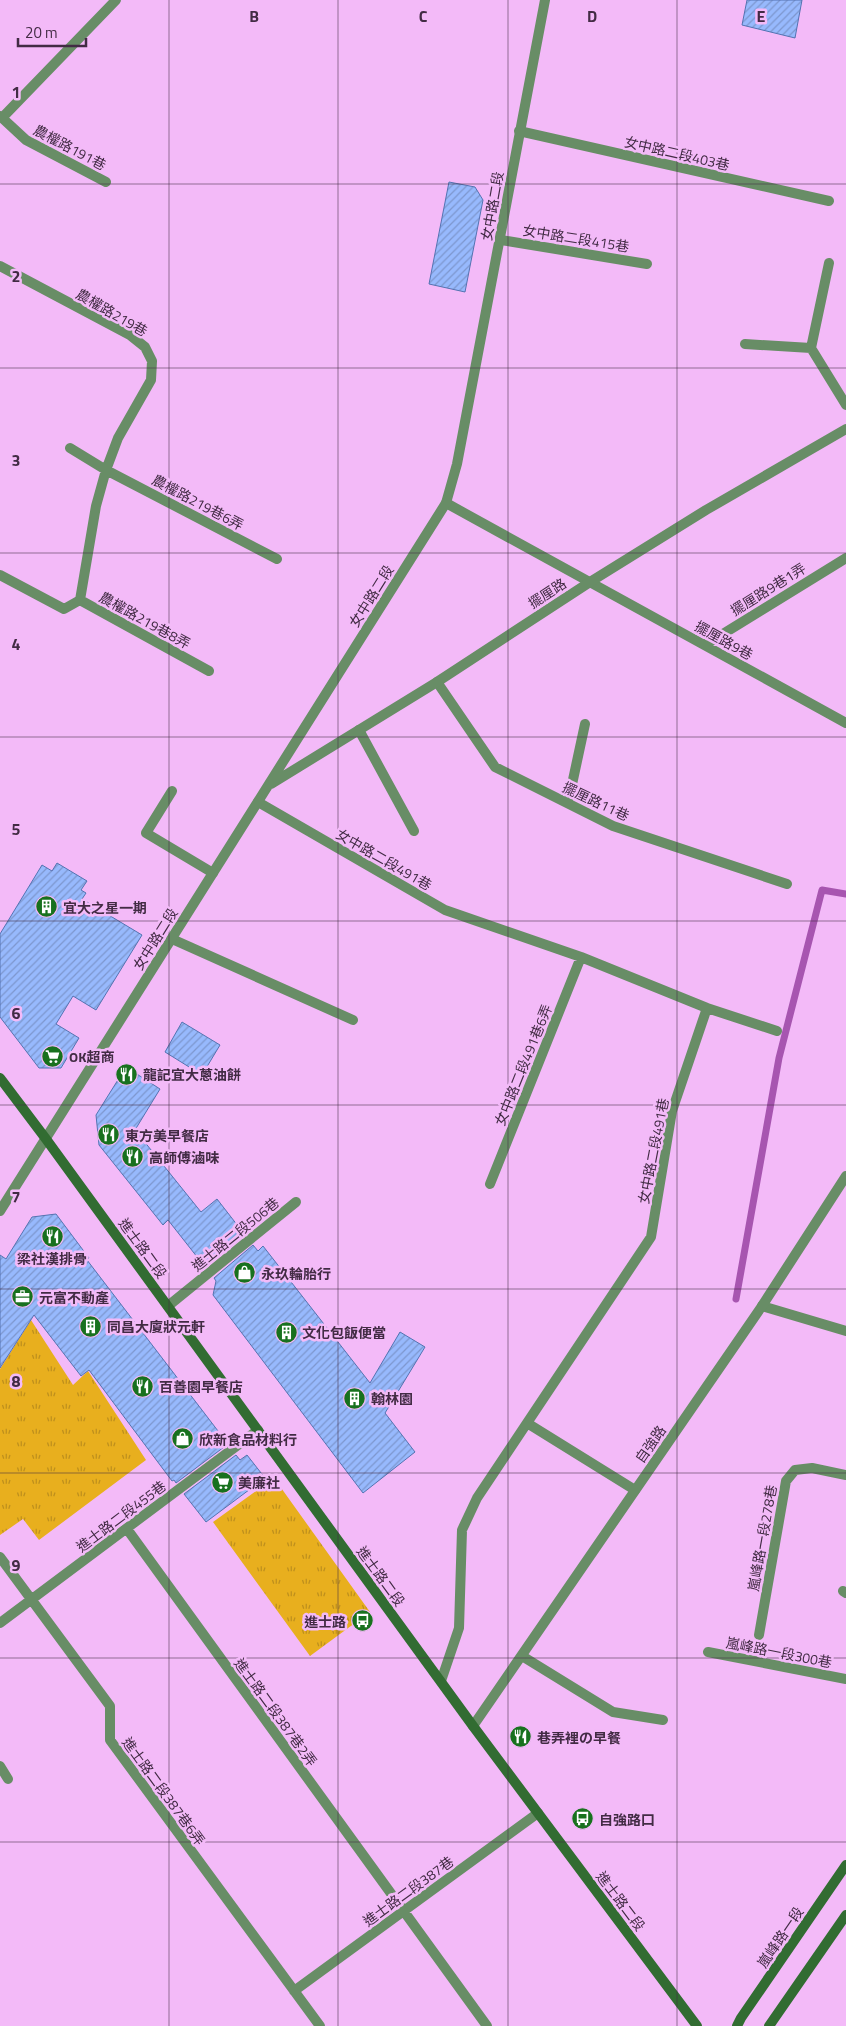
<svg xmlns="http://www.w3.org/2000/svg" width="846" height="2026" font-family="'Titillium Web','Noto Sans TC','Noto Sans JP',sans-serif">
	<defs>
		<pattern id="grass-tufts" width="24" height="20" patternUnits="userSpaceOnUse" patternTransform="scale(1.25)"><rect width="24" height="20" fill="#e8af1e"/><path d="M3 7l-1-3M5 7V3M7 7l1-3M15 17l-1-3M17 17v-4M19 17l1-3" fill="none" stroke="#be8f1c"/></pattern>
		<pattern id="building-hatch" width="6" height="6" patternUnits="userSpaceOnUse" patternTransform="scale(1.25)"><rect width="6" height="6" fill="#97b9fd"/><path d="M-1 1l2-2M0 6l6-6M5 7l2-2" fill="none" stroke="#7d97ce"/></pattern>
	</defs>
	<rect width="100%" height="100%" fill="#f3baf8"/>
	<!-- grass -->
	<path fill="url(#grass-tufts)" d="M31,1320L73,1385L88,1371L146,1460L39,1540L23,1519L0,1535V1369Z
		M274,1478L370,1612L310,1656L213,1522Z"/>
	<g fill="none" stroke-linecap="round" stroke-linejoin="round">
		<!-- stream -->
		<path stroke="#a755b0" stroke-width="7" d="M736,1299L779,1058L822,890L846,894"/>
	</g>
	<!-- building -->
	<path fill="url(#building-hatch)" stroke="#5473b1" d="M747,0H802L795,38L742,25Z
		M449,182L475,187L483,200L465,292L429,284Z
		M57,863L87,881L81,890L86,893L82,899L142,935L96,1010L73,996L56,1024L79,1038L61,1068H39L0,1017V934L42,865L52,871Z
		M182,1022L220,1045L202,1075L165,1052Z
		M126,1067L160,1089L135,1130L201,1212L217,1199L245,1235L205,1267L168,1220L163,1225L99,1145L96,1115Z
		M56,1214L89,1258L87,1260L228,1444L176,1483L174,1480L172,1481L89,1370L81,1376L34,1315L0,1368V1255L6,1259L32,1217Z
		M253,1245L258,1251L263,1246L370,1383L400,1332L425,1347L385,1413L415,1452L363,1493L213,1295L216,1281L214,1278Z
		M236,1455L240,1460L247,1455L265,1478L206,1522L184,1494Z"/>
	<g fill="none" stroke-linecap="round" stroke-linejoin="round">
		<!-- lane -->
		<path stroke="#688d66" stroke-width="10" d="M0,116L26,140L106,182
			M2,118L116,0
			M519,131L829,201
			M501,240L647,264
			M829,263L811,348L846,405
			M0,266L130,335L145,347L152,361L151,380L118,438L106,470L96,506L80,600L209,671
			M745,344L811,348
			M70,448L106,470L277,559
			M446,503L846,723
			M0,575L64,609L80,600
			M705,645L846,558
			M437,682L495,767L613,826L787,884
			M359,730L414,831
			M172,791L146,833L213,873
			M258,802L445,910L581,957L707,1008L777,1031
			M568,803L585,724
			M172,939L353,1020
			M490,1184L581,957
			M168,1306L296,1202
			M762,1306L846,1331
			M527,1423L635,1490
			M127,1529L487,2026
			M0,1557L110,1706V1740L320,2026
			M843,1591L846,1593
			M0,1623L258,1430
			M759,1635L786,1481L795,1470L812,1468L846,1475
			M708,1652L846,1679
			M522,1656L613,1712L663,1720
			M441,1681L459,1628L462,1530L477,1498L651,1237L672,1111L707,1008
			M0,1766L8,1779
			M294,1991L538,1813"/>
		<!-- street -->
		<path stroke="#688d66" stroke-width="10" d="M271,784L437,682L590,582L706,510L846,429
			M0,1211L446,503L457,464L545,0
			M473,1726L762,1306L846,1176"/>
		<!-- secondary -->
		<path stroke="#326c32" stroke-width="10" d="M0,1078L46,1139L473,1726L697,2026
			M737,2026L741,2018L846,1865
			M769,2026L846,1915"/>
	</g>
	<!-- grid -->
	<path fill="none" stroke="#422b44" stroke-width="1" stroke-opacity="0.55" d="M169,0V2026M338,0V2026M508,0V2026M677,0V2026M0,184H846M0,368H846M0,553H846M0,737H846M0,921H846M0,1105H846M0,1289H846M0,1473H846M0,1658H846M0,1842H846"/>
	<!-- icons -->
	<defs>
		<symbol id="building-disc" viewBox="-11 -11 22 22"><circle r="9.5" fill="#18711e" stroke="#f3baf8"/><path d="M-4-6H4V6H1V3H-1V6H-4ZM-2.5-4.3h1.7v1.8h-1.7ZM.8-4.3h1.7v1.8H.8ZM-2.5-1h1.7V.8h-1.7ZM.8-1h1.7V.8H.8Z" fill="#fff"/></symbol>
		<symbol id="supermarket-disc" viewBox="-11 -11 22 22"><circle r="9.5" fill="#18711e" stroke="#f3baf8"/><path d="M-6-5.5h2.5l.6 2H6L4.5 2H-2.5L-4.4-4H-6ZM-1.5 3.2a1.3 1.3 0 1 0 .1 0ZM3 3.2a1.3 1.3 0 1 0 .1 0Z" fill="#fff"/></symbol>
		<symbol id="restaurant-disc" viewBox="-11 -11 22 22"><circle r="9.5" fill="#18711e" stroke="#f3baf8"/><path d="M-5-6h1v4h1v-4h1v4h1v-4h1v5L-1.5 .5V6h-2V.5L-5-1ZM5-6V6H3V1.5H1.5Q1.5-4 5-6Z" fill="#fff"/></symbol>
		<symbol id="shop-disc" viewBox="-11 -11 22 22"><circle r="9.5" fill="#18711e" stroke="#f3baf8"/><path d="M-5-2.5h2.3a2.7 3.5 0 0 1 5.4 0H5L5.5 6h-11ZM-1.5-2.5h3a1.5 2.3 0 0 0-3 0Z" fill="#fff"/></symbol>
		<symbol id="office-disc" viewBox="-11 -11 22 22"><circle r="9.5" fill="#18711e" stroke="#f3baf8"/><path d="M-6-3h4V-5.5h4V-3h4V5H-6ZM-1-4.5V-3h2v-1.5ZM-6 0V1H6V0Z" fill="#fff"/></symbol>
		<symbol id="bus-disc" viewBox="-11 -11 22 22"><circle r="9.5" fill="#18711e" stroke="#f3baf8"/><path d="M-5-6H5V4H4V6H2V4H-2V6H-4V4H-5ZM-3.5-4V0h7V-4ZM-3.5 1.2v1.5H-2V1.2ZM2 1.2v1.5H3.5V1.2Z" fill="#fff"/></symbol>
	</defs>
	<g fill-rule="evenodd">
		<use href="#building-disc" x="34" y="894" width="25" height="25"/>
		<use href="#supermarket-disc" x="40" y="1044" width="25" height="25"/>
		<use href="#restaurant-disc" x="114" y="1062" width="25" height="25"/>
		<use href="#restaurant-disc" x="96" y="1122" width="25" height="25"/>
		<use href="#restaurant-disc" x="120" y="1144" width="25" height="25"/>
		<use href="#restaurant-disc" x="40" y="1224" width="25" height="25"/>
		<use href="#shop-disc" x="232" y="1260" width="25" height="25"/>
		<use href="#office-disc" x="10" y="1284" width="25" height="25"/>
		<use href="#building-disc" x="78" y="1314" width="25" height="25"/>
		<use href="#building-disc" x="274" y="1320" width="25" height="25"/>
		<use href="#restaurant-disc" x="130" y="1374" width="25" height="25"/>
		<use href="#building-disc" x="342" y="1386" width="25" height="25"/>
		<use href="#shop-disc" x="170" y="1426" width="25" height="25"/>
		<use href="#supermarket-disc" x="210" y="1470" width="25" height="25"/>
		<use href="#bus-disc" x="350" y="1608" width="25" height="25"/>
		<use href="#restaurant-disc" x="508" y="1724" width="25" height="25"/>
		<use href="#bus-disc" x="570" y="1806" width="25" height="25"/>
	</g>
	<g text-anchor="middle" dominant-baseline="central" stroke-width="5" stroke-linejoin="round" paint-order="stroke">
		<!-- street labels -->
		<g font-size="14" fill="#422b44" stroke="#f3baf8">
			<text transform="translate(70 147) rotate(28)">農權路191巷</text>
			<text transform="translate(677 153) rotate(13)">女中路二段403巷</text>
			<text transform="translate(492 206) rotate(-80)">女中路二段</text>
			<text transform="translate(576 238) rotate(9)">女中路二段415巷</text>
			<text transform="translate(112 312) rotate(30)">農權路219巷</text>
			<text transform="translate(198 502) rotate(28)">農權路219巷6弄</text>
			<text transform="translate(768 589) rotate(-32)">擺厘路9巷1弄</text>
			<text transform="translate(547 593) rotate(-33)">擺厘路</text>
			<text transform="translate(371 596) rotate(-58)">女中路二段</text>
			<text transform="translate(145 620) rotate(29)">農權路219巷8弄</text>
			<text transform="translate(724 640) rotate(29)">擺厘路9巷</text>
			<text transform="translate(596 801) rotate(25)">擺厘路11巷</text>
			<text transform="translate(384 859) rotate(30)">女中路二段491巷</text>
			<text transform="translate(155 939) rotate(-58)">女中路二段</text>
			<text transform="translate(523 1065) rotate(-68)">女中路二段491巷6弄</text>
			<text transform="translate(653 1151) rotate(-79)">女中路二段491巷</text>
			<text transform="translate(235 1234) rotate(-39)">進士路二段506巷</text>
			<text transform="translate(143 1248) rotate(54)">進士路二段</text>
			<text transform="translate(650 1444) rotate(-55)">自強路</text>
			<text transform="translate(121 1516) rotate(-37)">進士路二段455巷</text>
			<text transform="translate(762 1538) rotate(-80)">嵐峰路一段278巷</text>
			<text transform="translate(381 1576) rotate(54)">進士路二段</text>
			<text transform="translate(779 1652) rotate(11)">嵐峰路一段300巷</text>
			<text transform="translate(276 1712) rotate(54)">進士路二段387巷2弄</text>
			<text transform="translate(164 1791) rotate(54)">進士路二段387巷6弄</text>
			<text transform="translate(408 1891) rotate(-36)">進士路二段387巷</text>
			<text transform="translate(621 1901) rotate(53)">進士路二段</text>
			<text transform="translate(780 1937) rotate(-56)">嵐峰路一段</text>
		</g>
		<!-- poi labels -->
		<g font-size="14" font-weight="bold" fill="#422b44" stroke="#f3baf8" text-anchor="start">
			<text x="63" y="907">宜大之星一期</text>
			<text x="69" y="1056">OK超商</text>
			<text x="143" y="1074">龍記宜大蔥油餅</text>
			<text x="125" y="1135">東方美早餐店</text>
			<text x="149" y="1157">高師傅滷味</text>
			<text x="52" y="1258" text-anchor="middle">梁社漢排骨</text>
			<text x="261" y="1273">永玖輪胎行</text>
			<text x="39" y="1297">元富不動產</text>
			<text x="107" y="1326">同昌大廈狀元軒</text>
			<text x="302" y="1332">文化包飯便當</text>
			<text x="159" y="1386">百善園早餐店</text>
			<text x="371" y="1398">翰林園</text>
			<text x="199" y="1439">欣新食品材料行</text>
			<text x="238" y="1482">美廉社</text>
			<text x="346" y="1621" text-anchor="end">進士路</text>
			<text x="537" y="1737">巷弄裡の早餐</text>
			<text x="599" y="1819">自強路口</text>
		</g>
	</g>
	<g font-size="16" text-anchor="middle" font-weight="bold" fill="#422b44" stroke="#f3baf8" stroke-width="5" stroke-linejoin="round" paint-order="stroke">
		<text x="254" y="22">B</text>
		<text x="423" y="22">C</text>
		<text x="592" y="22">D</text>
		<text x="761" y="22">E</text>
		<text x="16" y="98">1</text>
		<text x="16" y="282">2</text>
		<text x="16" y="466">3</text>
		<text x="16" y="650">4</text>
		<text x="16" y="835">5</text>
		<text x="16" y="1019">6</text>
		<text x="16" y="1203">7</text>
		<text x="16" y="1387">8</text>
		<text x="16" y="1571">9</text>
	</g>
	<!-- scale -->
	<path d="M18 38v8h68v-8" fill="none" stroke="#422b44" stroke-width="2.5"/>
	<text x="25" y="38" font-size="15" fill="#422b44" stroke="#f3baf8" stroke-width="4" paint-order="stroke">20 m</text>
</svg>
